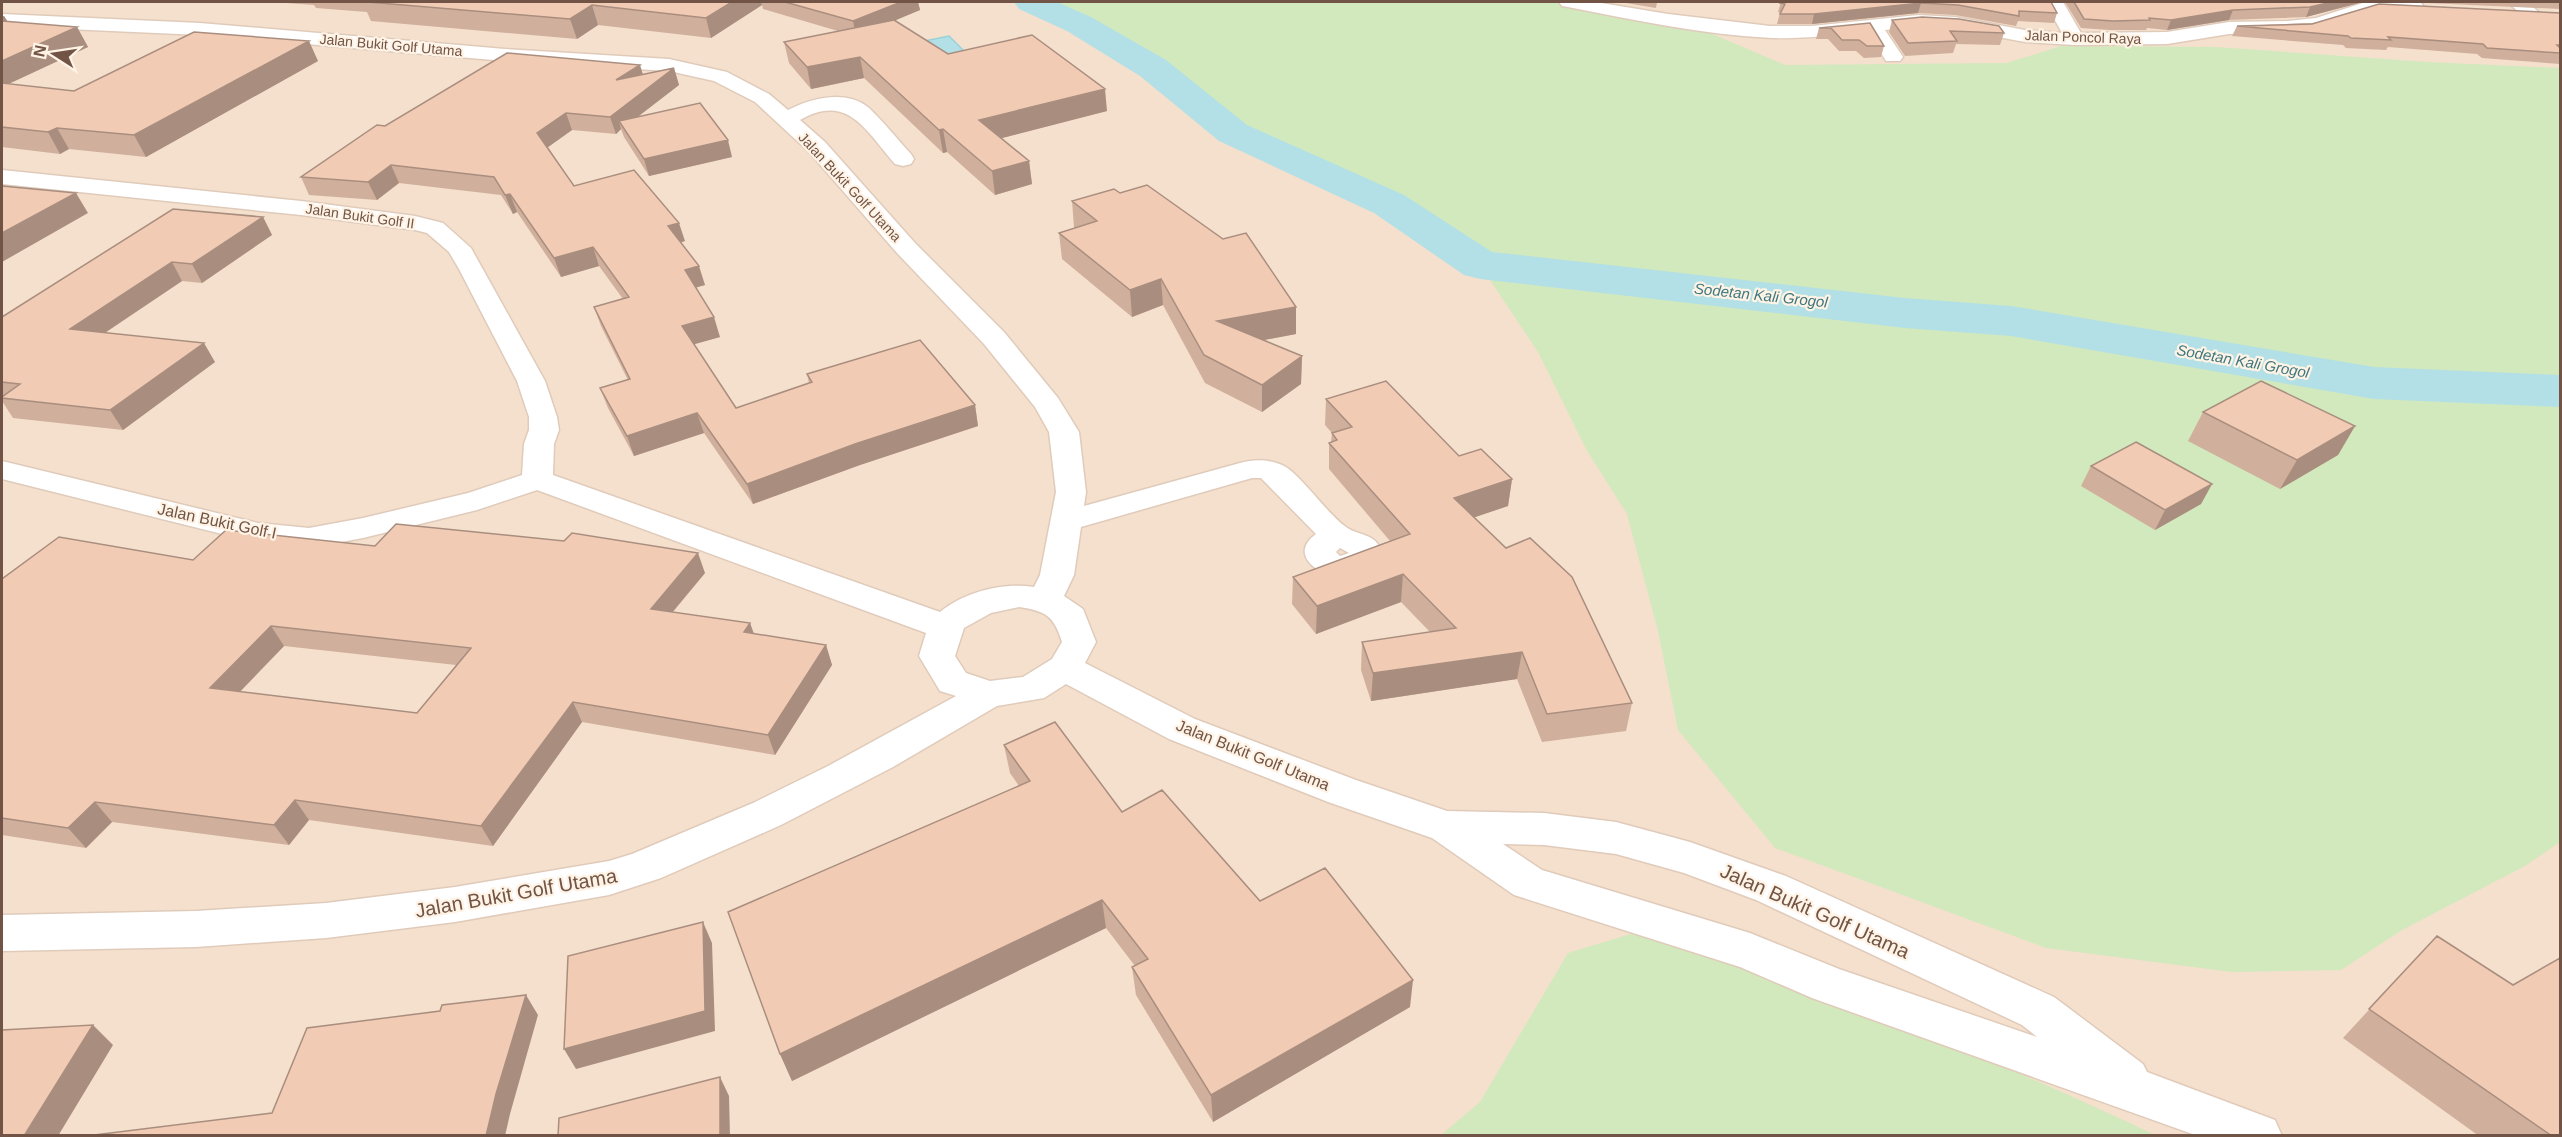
<svg xmlns="http://www.w3.org/2000/svg" width="2562" height="1137" font-family="Helvetica,sans-serif">
	<rect width="100%" height="100%" fill="#fcefde"/>
	<!-- residential -->
	<path fill="#f4e0cd" d="M2,2H1534L1684,22L1565,2H2560V1135L2,1136Z"/>
	<!-- green -->
	<path fill="#d1e9bd" d="M1031,2H1565L1684,22L1785,65L2007,63L2061,46L2216,47L2427,62L2560,68V842L2525,866L2402,930L2341,970L2232,972L2046,948L1775,848L1678,730L1658,631L1627,514L1586,449L1538,352L1480,265L1389,204L1233,133L1153,68L1079,24Z
		M1654,927C1822,993 1992,1057 2155,1135L1440,1136L1480,1102L1568,953Z"/>
	<!-- water -->
	<path fill="#b3e0e6" stroke="#99d1d7" stroke-width="1.5" d="M949,36L968,55L934,62L915,43Z"/>
	<g fill="none" stroke-linecap="round" stroke-linejoin="round">
		<!-- river -->
		<path fill="#b3e0e6" fill-rule="evenodd" d="M1014,2H1057L1091,17L1166,60L1247,125L1404,195L1492,252L1905,298L2011,306L2374,367L2560,375V407L2374,399L2011,336L1905,328L1480,279L1464,275L1374,213L1219,141L1140,76L1067,31L1019,9Z"/>
		<defs>
			<path id="street" d="M1559,2H1595L1668,14L1770,26H1812L1918,15L1955,17L2025,30L2062,33L2045,2H2063L2081,33L2167,32L2229,22L2288,21L2316,18L2366,2H2415L2421,3L2424,7L2421,11L2415,12H2368L2319,29L2288,33L2229,34L2167,44L2075,45L2025,42L1955,29L1918,27L1885,30L1903,57L1900,61H1886L1868,32C1836,35 1804,39 1772,38C1704,35 1635,20 1568,7L1562,6Z
				M2507,2H2527L2541,14L2538,18H2526Z
				M2,14L200,23L505,49L669,59L727,72L769,94L788,110C811,98 847,89 869,108C884,122 897,139 911,154L914,159L911,164L903,166L895,164C866,131 848,92 800,120L825,142L915,243L1004,332L1058,398L1079,432L1086,492L1084,506L1240,463C1254,459 1268,459 1282,465C1300,473 1327,514 1346,527C1360,537 1376,532 1382,553C1361,602 1274,564 1316,534L1261,478H1252L1081,527L1074,575L1064,596L1083,609L1096,642L1085,663L1195,719L1356,780L1447,811L1544,813L1616,822L1690,842L1786,876L2054,997L2143,1064L2147,1072L2275,1120L2282,1136H2198L1812,998L1740,967L1514,895L1432,838L1328,802L1169,739L1066,684L1044,698L997,706L893,767L781,825L661,878L609,895L455,922L326,938L196,947L2,951V915L196,911L326,903L455,887L609,861L632,854L753,803L828,766L956,696L940,691L919,656L926,633L537,490L477,510L363,538L309,548L258,543L2,479V461L258,523L309,528L363,518L468,493L522,475L524,444L529,430V417L517,381L459,269L449,252L427,233L415,230L301,215L2,184V170L301,201L415,216L443,223L471,248L545,381L557,417L559,430L554,444L553,475L940,612C964,592 1003,582 1034,587L1040,575L1056,492L1049,432L1035,407L984,344L897,253L809,152L755,102L714,81L669,71L505,61L200,35L2,26ZM1340,548L1349,553L1340,556L1336,552ZM1019,607C1046,611 1054,616 1062,642L1052,659L1023,677L990,681L966,673L955,656L964,628L991,613ZM1503,844L1544,845L1616,854L1684,873L1756,900L2022,1025L2037,1037L1839,969L1750,933L1542,870Z"/>
		</defs>
		<!-- street casing -->
		<use href="#street" stroke="#e0cbbb" stroke-width="3"/>
		<!-- street -->
		<use href="#street" fill="#fff" fill-rule="evenodd"/>
	</g>
	<!-- wall -->
	<path fill="#d0af9c" fill-rule="evenodd" d="M272,2H918L920,10L894,20L948,54L1107,111L1001,138L1029,161L1032,184L995,195L947,152L943,153L864,78L811,89L789,63L784,42L838,31L763,9L762,5L711,38L598,25L577,39L371,21L367,12L316,8L314,5Z
		M1620,2H1657L1656,8Z
		M1781,2H2051L2057,13L2054,23L2018,21L2016,26L1955,15L1918,13L1812,24H1777L1780,13L1778,12Z
		M2065,2H2363L2306,17L2229,20L2167,30L2147,28L2146,30H2110L2081,28Z
		M2406,2H2560V11V9Z
		M2560,13V64L2482,58L2477,54L2388,47L2386,50L2346,48L2343,45L2232,36L2237,26Z
		M2,16H4L8,22L77,27L88,47L8,84L74,91L318,61L146,157L69,149L60,154L2,147Z
		M1892,20L2004,33L2000,45L1956,44L1953,53L1905,56L1889,32Z
		M1870,23L1884,46L1881,57L1864,58L1856,51H1839L1828,39H1816L1819,28Z
		M674,68L679,85L639,116L732,157L649,176L624,137L621,129L616,134L572,130L548,147L574,186L685,241L681,242L705,285L696,287L720,337L694,344L736,408L809,383L807,374L975,405L978,426L860,465L753,504L704,433L634,456L608,408L600,388L628,380L601,326L594,307L623,299L599,266L561,277L517,212L513,214L501,195L399,183L377,200L309,195L301,177L385,126Z
		M1072,201L1296,307V334L1263,340L1302,356L1301,384L1262,412L1205,383L1163,305L1132,317L1062,259L1059,233L1075,228L1074,227Z
		M263,217L272,235L202,283L182,281L105,333L215,362L123,430L13,418L2,401V317Z
		M1326,399L1512,479L1508,506L1474,517L1632,703L1626,731L1542,742L1517,679L1371,701L1361,670L1362,642L1430,632L1401,602L1316,634L1292,604L1293,577L1390,541L1329,469V443L1331,442L1332,433L1325,425Z
		M2203,412L2355,426L2338,455L2280,489L2188,441Z
		M2091,466L2212,484L2201,504L2155,530L2081,486Z
		M375,546L705,573L673,612L750,623L754,634L826,645L832,665L775,755L582,722L493,846L309,820L289,845L112,822L86,848L2,835V579L193,560ZM284,646L456,665L417,713L240,692Z
		M1004,745L1122,812L1260,901L1410,1007L1213,1122L1136,995L1132,967L1135,966L1106,928L792,1081L780,1054L1019,786L1010,773Z
		M2437,936L2513,985L2560,1136H2479L2343,1038Z"/>
	<!-- shaded-wall -->
	<path fill="#a98e7f" d="M732,2H761L762,5L711,38L706,18Z
		M901,2H918L920,10L856,37L853,21Z
		M2332,2H2363L2306,17L2310,7Z
		M1921,3L1918,13L1812,24L1814,14Z
		M592,5L598,25L577,39L570,19Z
		M2233,10L2229,20L2167,30L2171,20Z
		M4,16L16,35H2V17Z
		M77,27L88,47L2,87V61Z
		M309,41L318,61L146,157L134,135Z
		M860,57L864,78L811,89L807,67Z
		M640,65L645,81L616,80Z
		M674,68L679,85L623,128L619,121L621,129L616,134L610,117Z
		M1105,89L1107,111L983,143L979,120Z
		M566,113L572,130L544,150L537,133Z
		M57,128L69,149L60,154L48,132Z
		M943,129L947,152L943,153L939,130Z
		M728,140L732,157L649,176L644,159Z
		M1029,161L1032,184L995,195L992,171Z
		M391,165L399,183L377,200L368,182Z
		M76,193L88,213L2,262V233Z
		M510,194L517,212L513,214L505,195Z
		M263,217L272,235L202,283L192,264Z
		M679,223L685,241L673,245L668,226Z
		M593,247L599,266L561,277L554,258Z
		M172,262L182,281L82,348L70,329Z
		M699,266L705,285L691,289L685,270Z
		M1161,279L1163,305L1132,317L1130,290Z
		M1296,307V334L1218,349L1217,321Z
		M714,317L720,337L688,346L682,326Z
		M204,343L215,362L123,430L110,410Z
		M1302,356L1301,384L1262,412V385Z
		M975,405L978,426L860,465L753,504L747,484L855,444Z
		M697,413L704,433L634,456L627,436Z
		M2355,426L2338,455L2280,489L2297,460Z
		M1512,479L1508,506L1452,525L1454,498Z
		M2212,484L2201,504L2155,530L2165,510Z
		M698,553L705,573L659,628L651,609Z
		M1403,574L1401,602L1316,634L1317,606Z
		M750,623L757,643L744,632Z
		M271,626L284,646L224,708L210,688Z
		M826,645L832,665L775,755L768,735Z
		M1522,652L1517,679L1371,701L1373,673Z
		M573,702L582,722L493,846L481,826Z
		M295,800L309,820L289,845L274,825Z
		M95,802L112,822L86,848L68,828Z
		M1102,900L1106,928L792,1081L780,1054Z
		M703,922L712,943L715,1031L576,1069L564,1049Z
		M1413,980L1410,1007L1213,1122L1211,1095Z
		M526,995L538,1015L510,1114L505,1136H486L496,1094Z
		M93,1025L113,1045L58,1136H24Z
		M720,1077L729,1096L730,1136H720Z"/>
	<!-- building -->
	<path fill="#f2cbb5" stroke="#a98e7f" stroke-width="1.5" fill-rule="evenodd" d="M368,2H732L706,18L592,5L570,19Z
		M785,2H901L853,21Z
		M1781,2H2051L2057,13L2019,11V16L1958,5L1921,3L1814,14H1780L1785,4L1780,3Z
		M2074,2H2332L2310,7L2233,10L2171,20L2149,18L2150,20L2113,21L2084,19Z
		M2379,4L2560,13V45H2557L2560,48V53L2487,48L2483,44L2388,37L2391,40L2351,38L2348,36L2237,26L2312,24Z
		M1922,17L1959,19L1999,26L2004,33L1950,31L1957,41L1908,43L1892,20Z
		M894,20L948,54L1032,35L1105,89L979,120L1029,161L992,171L943,129L939,130L860,57L807,67L784,42Z
		M2,21L77,27L2,61Z
		M1870,23L1884,46H1867L1859,40H1842L1831,28H1819Z
		M194,32L309,41L134,135L57,128L48,132L2,127V83L74,91Z
		M507,53L640,65L616,80L674,68L610,117L566,113L537,133L574,186L634,170L679,223L668,226L699,266L685,270L714,317L682,326L736,408L812,382L807,374L920,340L975,405L855,444L747,484L697,413L627,436L600,388L630,379L594,307L629,297L593,247L554,258L510,194L505,195L494,177L391,165L368,182L301,177L377,125L385,126Z
		M700,103L728,140L644,159L619,121Z
		M1147,185L1223,239L1246,233L1296,307L1217,321L1302,356L1262,385L1204,355L1161,279L1130,290L1059,233L1097,221L1072,201L1114,189L1120,193Z
		M2,186L76,193L2,233Z
		M173,209L263,217L192,264L172,262L70,329L204,343L110,410L2,398V397L20,384L2,382V317Z
		M1386,381L1459,456L1481,449L1512,479L1454,498L1506,548L1530,538L1572,577L1632,703L1547,714L1522,652L1373,673L1362,642L1456,628L1403,574L1317,606L1293,577L1410,534L1329,443L1337,440L1332,433L1352,427L1326,399Z
		M2261,381L2355,426L2297,460L2203,412Z
		M2136,442L2212,484L2165,510L2091,466Z
		M396,524L564,541L572,533L698,553L651,609L750,623L744,632L826,645L768,735L573,702L481,826L295,800L274,825L95,802L68,828L2,818V579L59,537L193,560L226,530L375,546ZM271,626L471,648L417,713L210,688Z
		M1055,722L1122,812L1162,790L1260,901L1325,868L1413,980L1211,1095L1132,967L1148,959L1102,900L780,1054L728,912L1030,781L1004,745Z
		M703,922L705,1011L564,1049L568,956Z
		M2437,936L2513,985L2560,958V1136H2552L2369,1009Z
		M526,995L496,1094L486,1136H86L272,1113L307,1028L440,1011L442,1005Z
		M93,1025L24,1136H2V1030Z
		M720,1077V1136H558L559,1118Z"/>
	<g text-anchor="middle" dominant-baseline="central" stroke-width="4.5" stroke-linejoin="round" paint-order="stroke">
		<!-- far-street labels -->
		<g font-size="14" fill="#725446" stroke="#fff3e5">
			<text transform="translate(2083 37) rotate(2)">Jalan Poncol Raya</text>
			<text transform="translate(391 45) rotate(5)">Jalan Bukit Golf Utama</text>
			<text transform="translate(850 187) rotate(47)">Jalan Bukit Golf Utama</text>
			<text transform="translate(360 216) rotate(8)">Jalan Bukit Golf II</text>
		</g>
		<!-- far-water labels -->
		<g font-size="15" font-style="italic" fill="#3d777f" stroke="#fff3e5">
			<text transform="translate(1761 295) rotate(6)">Sodetan Kali Grogol</text>
			<text transform="translate(2243 361) rotate(10)">Sodetan Kali Grogol</text>
		</g>
		<!-- street labels -->
		<g font-size="16" fill="#725446" stroke="#fff3e5">
			<text transform="translate(217 521) rotate(12)">Jalan Bukit Golf I</text>
			<text transform="translate(1253 755) rotate(22)">Jalan Bukit Golf Utama</text>
		</g>
		<!-- near-street labels -->
		<g font-size="20" fill="#725446" stroke="#fff3e5">
			<text transform="translate(516 893) rotate(-10)">Jalan Bukit Golf Utama</text>
			<text transform="translate(1815 911) rotate(24)">Jalan Bukit Golf Utama</text>
		</g>
	</g>
	<!-- border -->
	<rect width="2562" height="1137" fill="none" stroke="#725446" stroke-width="6"/>
	<!-- north arrow -->
	<g transform="translate(54 54) rotate(282)" stroke="#fff3e5" stroke-width="4.5" paint-order="stroke">
	<path d="M0-4.5L10 22L0 15L-10 22Z" fill="#725446"/>
	<text y="-9" font-size="16" font-weight="bold" text-anchor="middle" fill="#725446">N</text>
	</g>
</svg>
